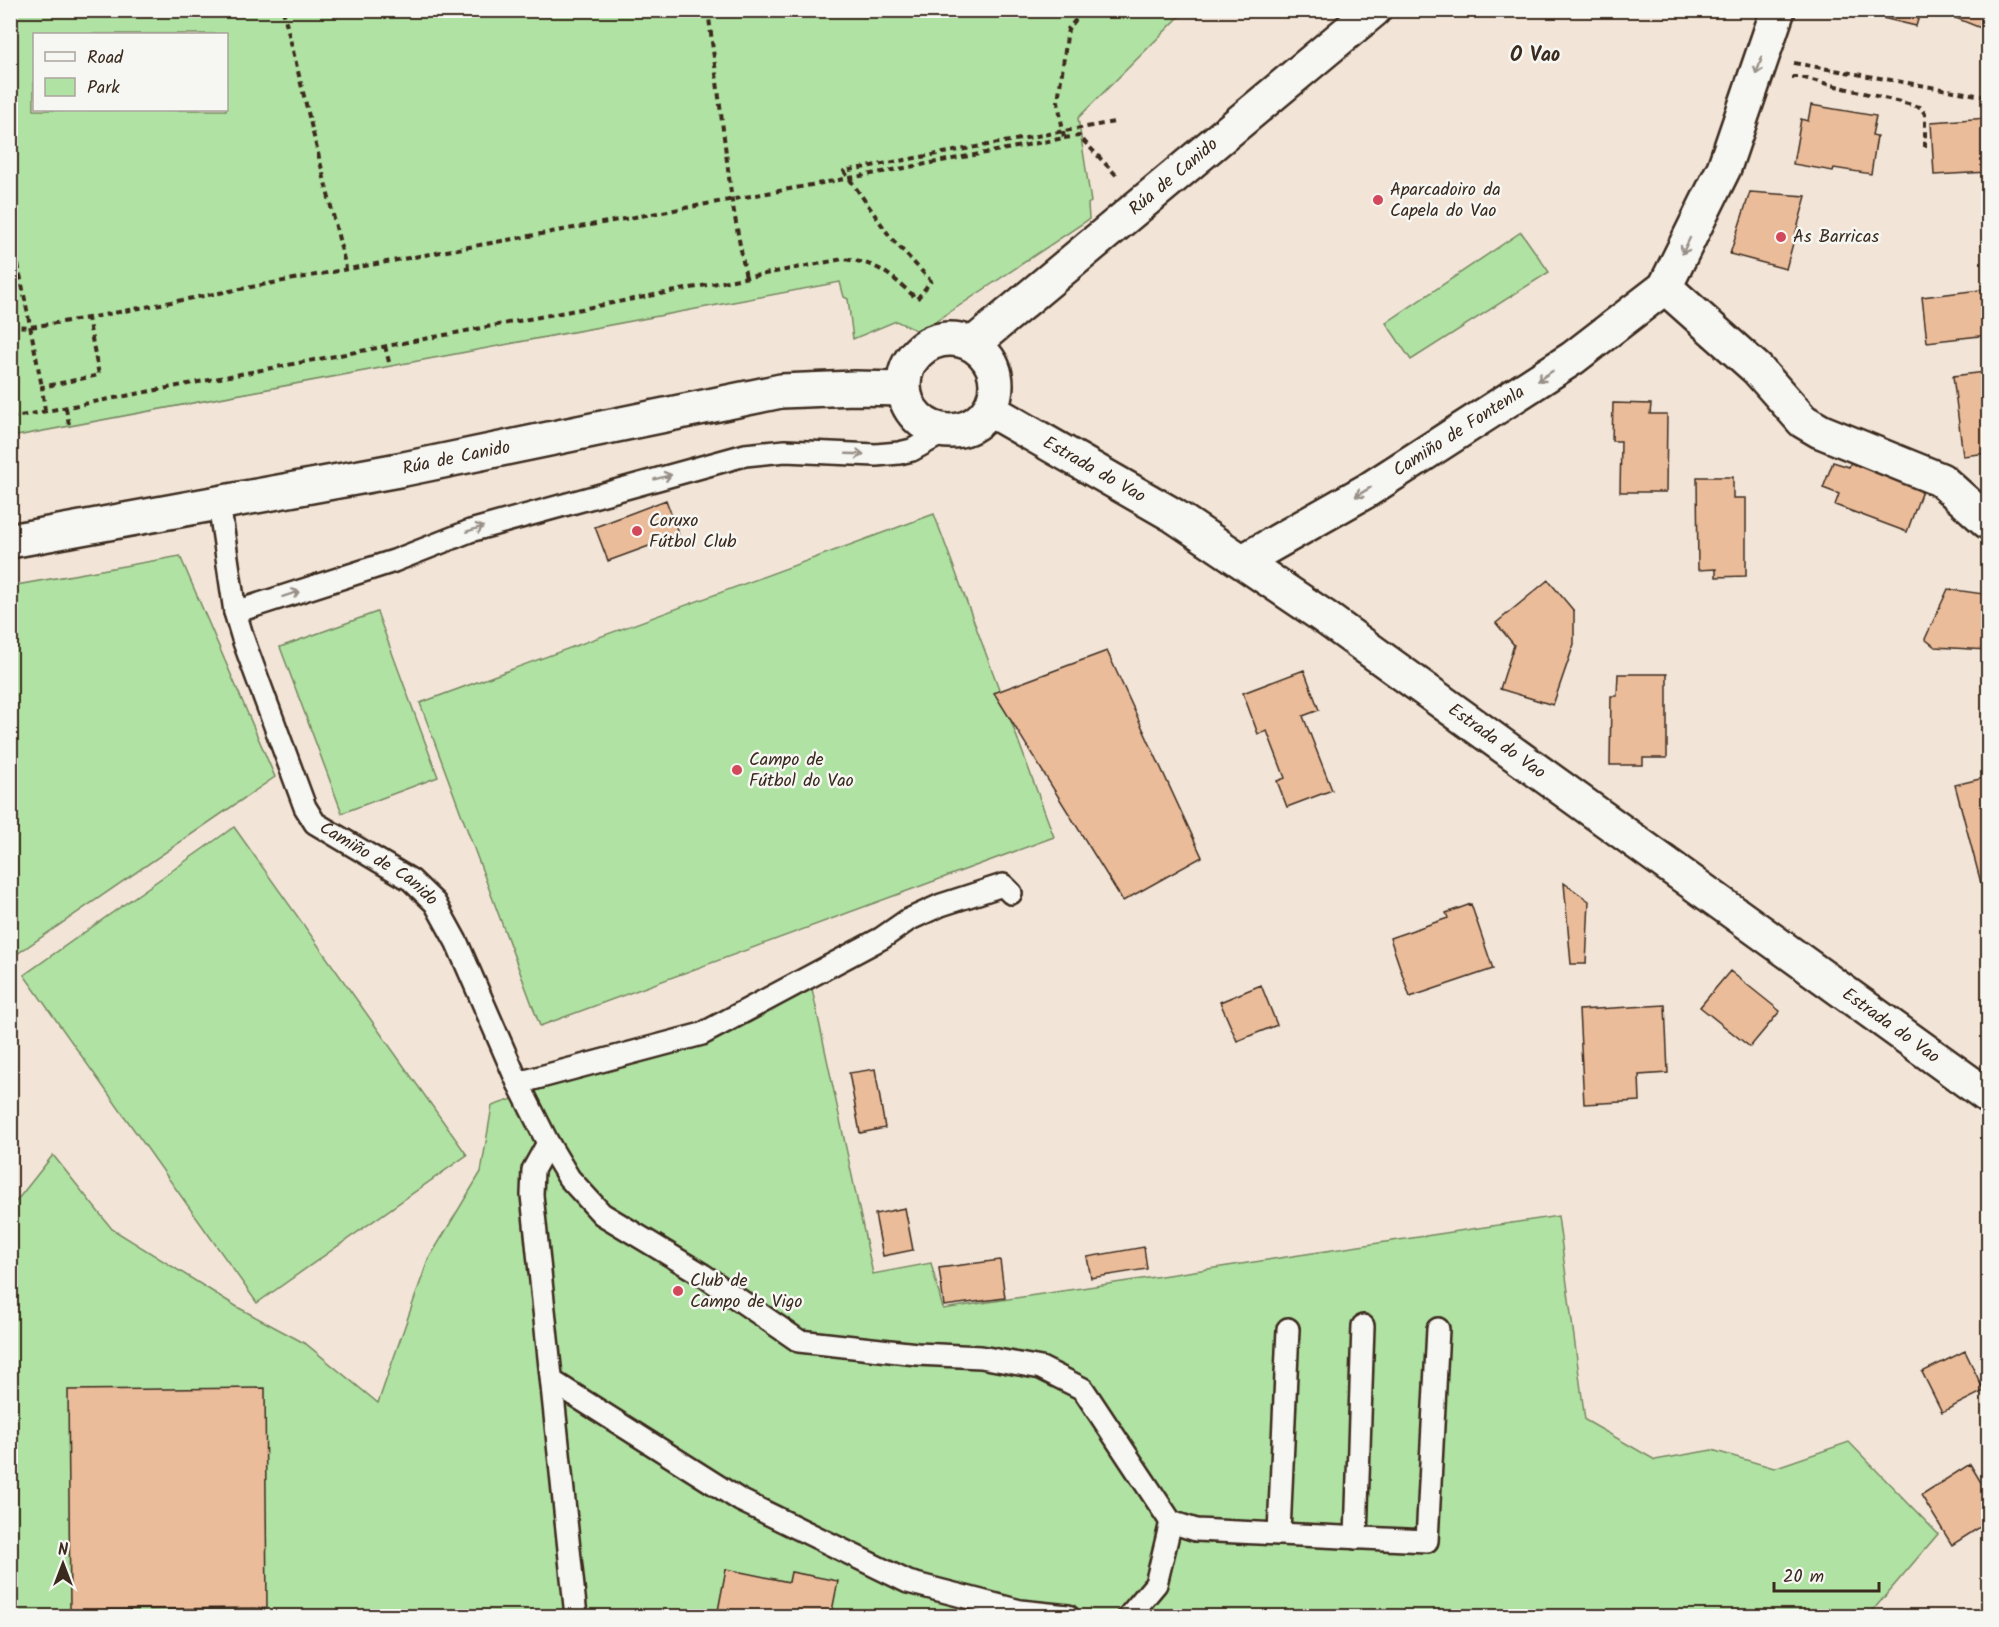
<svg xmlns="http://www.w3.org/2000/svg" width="1999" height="1627" font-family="Kalam,sans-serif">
	<rect width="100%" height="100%" fill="#f2e5d8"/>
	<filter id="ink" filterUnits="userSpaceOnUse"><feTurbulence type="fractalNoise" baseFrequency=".0167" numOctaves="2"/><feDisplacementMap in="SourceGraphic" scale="12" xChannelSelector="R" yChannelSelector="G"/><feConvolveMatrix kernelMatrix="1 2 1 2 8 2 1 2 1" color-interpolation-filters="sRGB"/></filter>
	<g filter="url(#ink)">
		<!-- green -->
		<path fill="#b0e2a3" stroke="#768660" stroke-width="1.5" fill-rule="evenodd" d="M11,10H1185V11L1078,118L1091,202L1088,204L1089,219L920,332L896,321L853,339L848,299L844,297L840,282L11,437ZM226,34V110H34V34Z
			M1521,232L1549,272L1411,360L1386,323Z
			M934,514L1054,837L540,1026L420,703Z
			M180,556L275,777L11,958V586Z
			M377,612L438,777L342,813L280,647Z
			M234,827L467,1155L257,1303L24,975Z
			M812,989L873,1274L931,1263L943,1309L1558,1216L1585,1420L1655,1460L1712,1450L1774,1468L1849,1442L1938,1534L1868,1616H11L10,1209L53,1155L112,1229L239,1308L306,1344L378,1403L428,1260L481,1172L492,1106L619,1063L732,1032Z"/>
		<!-- building -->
		<path fill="#eabc9a" stroke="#3b2a1e" stroke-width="1.5" d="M1850,10H1921L1916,26Z
			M1936,10H1988V31Z
			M1811,105L1876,116L1872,135L1877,136L1871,174L1834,168L1833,171L1793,164L1801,119L1808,121Z
			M1988,118V172L1934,175L1931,122Z
			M1750,192L1806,196L1786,269L1730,254Z
			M1988,289V335L1927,342L1922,297Z
			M1985,372L1988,390V453L1963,456L1953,376Z
			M1613,403L1651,404L1650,414H1667L1666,492H1620L1621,441H1612Z
			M1833,462L1849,467L1851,462L1923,488L1907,532L1835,505L1839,494L1823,488Z
			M1697,477H1733V498H1746V576L1716,577V569L1698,570Z
			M666,500L679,535L608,561L595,527Z
			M1987,574L1988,575V650L1935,647L1925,639L1948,589L1983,594Z
			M1548,580L1574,611V644L1553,705L1500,689L1514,645L1496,623Z
			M1107,651L1202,857L1123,901L994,693Z
			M1304,670L1319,710L1303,716L1332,790L1287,807L1277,781L1285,778L1267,731L1258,734L1243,693Z
			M1618,674H1667V758H1643V765H1610L1611,696H1617Z
			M1988,777V902H1986L1955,785Z
			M1564,883L1589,901L1586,964H1571Z
			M1471,904L1493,969L1410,997L1390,938L1448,918L1446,913Z
			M1730,971L1780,1011L1750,1047L1700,1007Z
			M1261,985L1277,1025L1237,1041L1220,1002Z
			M1665,1005L1668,1073L1639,1075L1640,1101L1584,1104L1579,1010Z
			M875,1069L885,1128L860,1133L849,1073Z
			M905,1208L913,1250L883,1256L875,1214Z
			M1144,1247L1147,1269L1091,1278L1087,1257Z
			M1000,1260L1005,1298L944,1306L939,1268Z
			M1965,1351L1984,1391L1942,1412L1922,1372Z
			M265,1388L267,1608L70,1610L68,1390Z
			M1970,1464L1988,1494V1502L1980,1508L1988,1522L1952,1545L1921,1495Z
			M726,1569L789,1582L791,1572L838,1581L831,1616H717Z"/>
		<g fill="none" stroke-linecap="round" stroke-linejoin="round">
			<defs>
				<g id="lane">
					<path id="s1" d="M219,503L235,612L244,642L305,807L315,823L411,880L435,903L457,943L518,1083L548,1143L533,1170L532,1195L576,1616"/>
					<path d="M235,612L394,561L470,531L745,455L785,451L876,455L899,453L912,450L946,431"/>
					<path d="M518,1083L702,1034L882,938L908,920L941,905L1003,885L1011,893"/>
					<path d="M548,1143L569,1178L602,1214L703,1275L799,1341L917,1354L981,1357L1041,1368L1083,1389L1171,1522L1196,1530L1427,1541L1438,1329"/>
					<path d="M552,1381L740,1500L908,1582L1020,1611L1068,1616"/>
					<path d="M1279,1533L1288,1329"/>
					<path d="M1356,1538L1363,1326"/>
					<path d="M1129,1616L1156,1584L1171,1522"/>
				</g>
				<g id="street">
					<path d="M1665,287L1757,369L1803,421L1820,431L1941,480L1988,522"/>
					<path id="s2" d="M1243,561L1368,490L1573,358L1665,287L1724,168L1778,10"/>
				</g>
				<g id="secondary">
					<circle cx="950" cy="385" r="46"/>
					<path id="s3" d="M973,344L1374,10"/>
					<path id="s4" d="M990,410L1173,515L1323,616L1988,1096"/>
					<path id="s5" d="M10,541L404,469L781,391L854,388L904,389"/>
				</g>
			</defs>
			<!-- lane casing -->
			<use href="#lane" stroke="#3b2a1e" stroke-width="26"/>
			<!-- street casing -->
			<use href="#street" stroke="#3b2a1e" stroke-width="38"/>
			<!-- secondary casing -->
			<use href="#secondary" stroke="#3b2a1e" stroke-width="38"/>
			<!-- path -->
			<path stroke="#3b2a1e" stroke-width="4" stroke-dasharray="6 4.5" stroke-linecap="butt" d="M283,10L346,268
				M708,10L732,201L746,278
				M1794,63L1988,97
				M1792,77H1800L1920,107L1925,114V147
				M1064,138L1079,136L1119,178
				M10,223L42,387
				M10,326L30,327L88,318
				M385,346L390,366
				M66,408L69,425
				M45,411L42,387L99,375L88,318C413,255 739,200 1064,138L1058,101L1068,29L1084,10
				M10,418L843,259C880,263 890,275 917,299L931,281L891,238L844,171L1114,122"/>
			<!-- lane -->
			<use href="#lane" stroke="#f6f6f2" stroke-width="21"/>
			<!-- street -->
			<use href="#street" stroke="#f6f6f2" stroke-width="33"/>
			<!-- secondary -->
			<use href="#secondary" stroke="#f6f6f2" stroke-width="33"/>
		</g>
		<!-- one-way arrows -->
		<defs><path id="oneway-shaft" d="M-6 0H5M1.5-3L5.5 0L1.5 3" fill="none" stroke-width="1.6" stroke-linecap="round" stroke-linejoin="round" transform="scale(1.5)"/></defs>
		<g stroke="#989088">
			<use href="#oneway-shaft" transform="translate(1759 66) rotate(109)"/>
			<use href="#oneway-shaft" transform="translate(1686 246) rotate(116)"/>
			<use href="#oneway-shaft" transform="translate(1545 376) rotate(147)"/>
			<use href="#oneway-shaft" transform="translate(855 454) rotate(2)"/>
			<use href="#oneway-shaft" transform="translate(663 477) rotate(-15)"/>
			<use href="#oneway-shaft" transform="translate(1363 492) rotate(149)"/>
			<use href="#oneway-shaft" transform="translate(475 529) rotate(-17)"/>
			<use href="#oneway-shaft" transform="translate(291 594) rotate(-18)"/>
		</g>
	</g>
	<!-- markers -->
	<g fill="#d1495b" stroke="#f6f6f2" stroke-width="2">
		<circle cx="1378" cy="200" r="6"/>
		<circle cx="1781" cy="237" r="6"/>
		<circle cx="637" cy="531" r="6"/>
		<circle cx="737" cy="770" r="6"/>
		<circle cx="678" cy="1291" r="6"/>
	</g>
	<g text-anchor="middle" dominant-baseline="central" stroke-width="5" stroke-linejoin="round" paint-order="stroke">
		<!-- street labels -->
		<g font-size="18" fill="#3b2a1e" stroke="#f6f6f2">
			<text stroke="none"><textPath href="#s3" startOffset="261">Rúa de Canido</textPath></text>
			<text stroke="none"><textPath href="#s2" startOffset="252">Camiño de Fontenla</textPath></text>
			<text stroke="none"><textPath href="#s5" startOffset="454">Rúa de Canido</textPath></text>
			<text stroke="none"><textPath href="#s4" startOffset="120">Estrada do Vao</textPath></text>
			<text stroke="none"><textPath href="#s4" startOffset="606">Estrada do Vao</textPath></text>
			<text stroke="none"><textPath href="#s1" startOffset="412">Camiño de Canido</textPath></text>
			<text stroke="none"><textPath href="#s4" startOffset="1092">Estrada do Vao</textPath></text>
		</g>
		<!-- poi labels -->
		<g font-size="18" fill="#3b2a1e" stroke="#f6f6f2" text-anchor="start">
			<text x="1390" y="190">Aparcadoiro da<tspan x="1390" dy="21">Capela do Vao</tspan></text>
			<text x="1793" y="237">As Barricas</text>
			<text x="649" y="521">Coruxo<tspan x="649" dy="21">Fútbol Club</tspan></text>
			<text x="749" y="760">Campo de<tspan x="749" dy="21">Fútbol do Vao</tspan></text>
			<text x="690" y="1281">Club de<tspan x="690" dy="21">Campo de Vigo</tspan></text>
		</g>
		<!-- neighbourhood labels -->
		<g font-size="20" font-weight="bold" fill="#3b2a1e" stroke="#f6f6f2">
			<text x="1535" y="56">O Vao</text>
		</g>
	</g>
	<!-- margin -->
	<rect width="1999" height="1627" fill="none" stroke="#f6f6f2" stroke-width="36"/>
	<rect x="18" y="18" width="1963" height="1591" fill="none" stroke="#3b2a1e" stroke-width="2" filter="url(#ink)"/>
	<!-- legend -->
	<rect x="33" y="33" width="195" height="78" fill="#f6f6f2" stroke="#aba49d" stroke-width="1.5"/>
	<rect x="45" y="52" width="30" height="9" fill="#f6f6f2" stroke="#aba49d" stroke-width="1.5"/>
	<text x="87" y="63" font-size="18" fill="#3b2a1e">Road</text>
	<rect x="45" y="78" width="30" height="18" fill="#b0e2a3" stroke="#aba49d" stroke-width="1.5"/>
	<text x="87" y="93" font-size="18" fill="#3b2a1e">Park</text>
	<!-- north arrow -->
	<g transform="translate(63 1564)" stroke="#f6f6f2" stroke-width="4.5" paint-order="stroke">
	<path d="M0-4.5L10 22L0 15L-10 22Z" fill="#3b2a1e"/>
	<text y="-9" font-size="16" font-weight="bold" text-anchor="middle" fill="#3b2a1e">N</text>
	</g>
	<!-- scale -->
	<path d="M1774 1582v9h105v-9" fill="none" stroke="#3b2a1e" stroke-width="3"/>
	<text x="1783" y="1582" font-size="18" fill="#3b2a1e" stroke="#f6f6f2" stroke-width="4.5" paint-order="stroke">20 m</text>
</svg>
